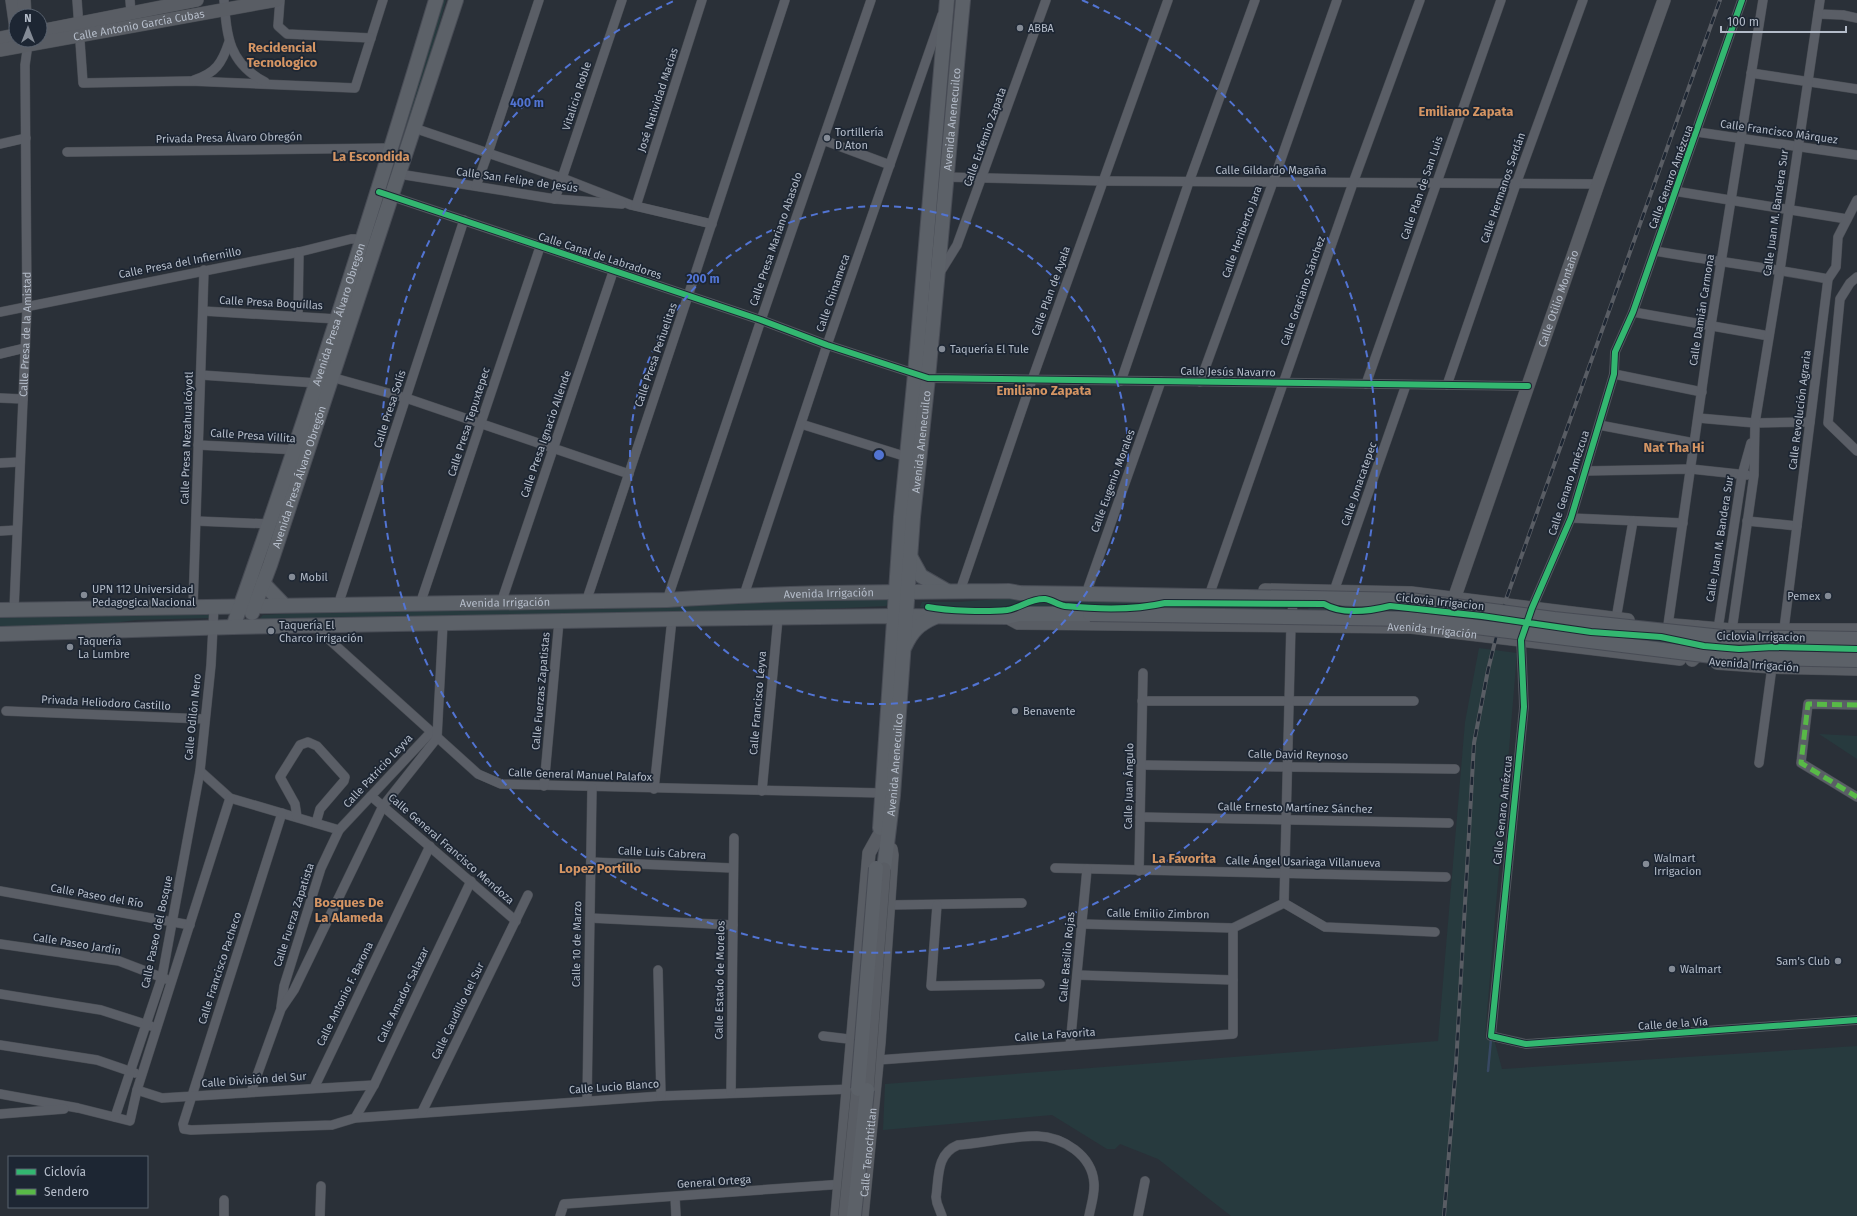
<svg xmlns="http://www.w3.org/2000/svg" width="1857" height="1216" font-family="'Fira Sans',sans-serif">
	<rect width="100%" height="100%" fill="#2a3038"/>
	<!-- green -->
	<path fill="#273a3e" d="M442,0H446L431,53L388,186L387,185Z
		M889,598V605L885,606L806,610L801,613L262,621L260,618L263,615L335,611L611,608L699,605L778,599Z
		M1009,598L1287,599L1289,606L1281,611H937L920,607L922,602H959Z
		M1309,599L1382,601L1492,618L1489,626L1310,614L1308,610Z
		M209,613L210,618L136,620L106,624L66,627H0V616Z
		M1539,619L1702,637L1704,650L1536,633L1534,625Z
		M1857,642V657L1736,653L1737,648L1743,644L1808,645Z
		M1479,648L1517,653L1485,1037L1494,1039L1502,1069L1857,1046V1216H1231L1158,1159L1120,1144L1115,1149H1107L1052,1115L883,1130L885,1084L1438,1041L1465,722Z
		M1819,734L1857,736V759Z"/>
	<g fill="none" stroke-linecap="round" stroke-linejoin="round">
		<!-- stream -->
		<path stroke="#384963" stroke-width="2.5" d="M1488,1071L1491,1039"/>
		<defs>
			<g id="street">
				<path d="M77,0L83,83L190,81L355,88L383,0"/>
				<path d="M130,0L131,13"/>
				<path d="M224,0C227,38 229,63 265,82"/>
				<path d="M280,0L278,26L287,34L371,38"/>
				<path d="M1742,0L1633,312L1615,352L1614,374L1571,518L1532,608L1521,640L1524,707L1491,1036L1526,1044L1857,1020"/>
				<path d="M1818,14L1843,15L1857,18"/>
				<path d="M1751,73L1857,89"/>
				<path d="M194,80C216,73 222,63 229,42"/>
				<path d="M414,128L562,178L631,205L712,224"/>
				<path d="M1697,132L1857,155"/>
				<path d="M823,140L890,165"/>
				<path d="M0,144L26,138"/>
				<path d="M67,152L392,148"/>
				<path d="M399,174L555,199L622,204"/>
				<path d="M945,177L1103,181L1598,184"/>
				<path d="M476,186L488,153L539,0"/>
				<path d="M1674,191L1847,219"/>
				<path d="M379,192L761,320L827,345L928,378L1528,386"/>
				<path d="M555,199L622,0"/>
				<path d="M636,206L702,0"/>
				<path d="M1655,251C1713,261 1771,268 1828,279"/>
				<path d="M939,274L957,245L1046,0"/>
				<path d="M1857,277L1850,283L1840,299L1828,423L1857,451"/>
				<path d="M203,311L337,319"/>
				<path d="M0,312L299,252L351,239H364"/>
				<path d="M1633,312L1769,336"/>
				<path d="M298,315L299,252"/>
				<path d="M0,354L25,348"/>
				<path d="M1614,374L1702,392"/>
				<path d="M201,375L317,383"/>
				<path d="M331,377L406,398L629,474"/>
				<path d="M1121,381L1189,182L1255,0"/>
				<path d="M1200,382L1273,182L1337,0"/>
				<path d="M1366,384L1501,0"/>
				<path d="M1447,385L1516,184L1583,0"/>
				<path d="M0,398L23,399"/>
				<path d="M1698,418L1755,423L1810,422"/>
				<path d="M801,424L907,457"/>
				<path d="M1599,425L1694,443"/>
				<path d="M198,445L299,450"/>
				<path d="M0,463L20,462"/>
				<path d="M1585,471L1691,469L1747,475"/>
				<path d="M1571,518L1683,523"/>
				<path d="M196,521L270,524"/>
				<path d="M1747,521L1797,526"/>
				<path d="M0,531L17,530"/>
				<path d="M1088,588L1161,381"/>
				<path d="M1211,590L1353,183L1420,0"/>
				<path d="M960,591L1032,380L1168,0"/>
				<path d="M1334,591L1406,385"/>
				<path d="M744,595L827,345L942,15"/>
				<path d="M667,600L761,320L871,0"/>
				<path d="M586,602L688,296L785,0"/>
				<path d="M501,603L613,272"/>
				<path d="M420,604L540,247"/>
				<path d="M338,605L464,220"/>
				<path d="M193,607L204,270"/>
				<path id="s1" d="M14,610L27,306L25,65L28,44"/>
				<path d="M1616,619L1633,521"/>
				<path d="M313,625L478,774L501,784L882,793"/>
				<path d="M1668,625L1711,325L1763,0"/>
				<path d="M1718,629L1742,475L1751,443"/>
				<path d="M1784,629L1828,279L1836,267L1838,237L1857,200"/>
				<path d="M1732,630L1754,475L1755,423L1780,270L1820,0"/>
				<path d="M1142,701H1414"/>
				<path d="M1857,705L1808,704L1801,763L1857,797"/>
				<path d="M6,711L205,719"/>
				<path d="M1759,763L1772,667"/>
				<path d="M1141,765L1455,769"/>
				<path d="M200,771L230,798L339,830"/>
				<path d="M544,786L559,621"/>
				<path d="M654,789L672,619"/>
				<path d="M762,791L778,618"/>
				<path d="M371,796L516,921"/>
				<path d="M282,813L183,1124L184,1129L191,1130L332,1125L355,1118L661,1096L853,1089"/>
				<path d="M297,817L295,804L280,777L300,745L308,742L317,746L345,777L344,781L320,809L316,823"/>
				<path d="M1140,817L1449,823"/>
				<path d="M591,862L732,868"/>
				<path d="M1055,868L1446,877"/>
				<path d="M1139,871L1143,673"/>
				<path d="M0,891L190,925"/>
				<path d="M1284,903L1291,624L1294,593"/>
				<path d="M889,905L1022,903"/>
				<path d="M937,905L931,986L1040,984"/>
				<path d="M590,918L733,925"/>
				<path d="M1082,924L1233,928L1284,903L1325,927L1435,932"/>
				<path d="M0,944L119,961L166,979"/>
				<path d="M658,970L661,1096"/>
				<path d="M1077,975L1233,980"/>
				<path d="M0,994L101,1010L151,1026"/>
				<path d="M281,1007L284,986L321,868L339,830L431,732L435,731"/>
				<path d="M823,1036L857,1040"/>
				<path d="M0,1045L97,1060L135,1073"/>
				<path d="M1070,1046L1087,869"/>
				<path d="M878,1060L1233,1034V928"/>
				<path d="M314,1088L430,846"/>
				<path d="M137,1090L162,1098L374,1085"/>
				<path d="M251,1092L281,1009L294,990L383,806L437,738L443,623"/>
				<path d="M731,1092L734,838"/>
				<path d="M0,1094L78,1108L130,1121L137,1090L230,798"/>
				<path d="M587,1101L592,788"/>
				<path d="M422,1112L528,895"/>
				<path d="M0,1114L64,1109"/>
				<path d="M115,1117L162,977L200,771L211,665L214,607"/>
				<path d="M355,1118L374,1085L471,881"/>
				<path d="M675,1197L676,1216"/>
				<path d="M224,1200V1216"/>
				<path d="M320,1216L321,1186"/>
				<path d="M560,1216L564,1204L844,1184"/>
				<path d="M942,1216L937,1203L936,1197C939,1177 936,1154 958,1145C982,1143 1014,1136 1037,1136C1063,1137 1092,1155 1094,1183C1095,1194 1091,1205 1089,1216"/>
				<path d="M1138,1216L1145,1181"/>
			</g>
			<g id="secondary">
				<path d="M12,0L16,28"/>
				<path d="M24,0L25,16"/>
				<path d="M40,31L197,0"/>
				<path d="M0,38L16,35"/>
				<path id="s2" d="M0,50L277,0"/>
				<path d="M1265,590L1411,593L1628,620"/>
				<path id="s3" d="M1454,599L1598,184L1664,0"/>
				<path id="s4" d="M1007,617L1018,623L1411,627L1680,659"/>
				<path d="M1673,625L1732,630H1857"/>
				<path d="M1692,660C1704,650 1707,641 1697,627"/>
				<path d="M1717,663L1772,667L1857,669"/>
				<path d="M837,1216L869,853L879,835"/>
				<path id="s5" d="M862,1216L879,1042L892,855L891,849"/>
			</g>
			<g id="primary">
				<path d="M910,556L921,576L947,591"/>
				<path d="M263,583L284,605"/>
				<path id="s6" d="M0,610L667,600C781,592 895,592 1009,591L1020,593L1091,594"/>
				<path id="s7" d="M252,613L270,565L456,0"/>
				<path id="s8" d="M233,627C307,420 373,210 436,0"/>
				<path d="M0,634L233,627L672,619L894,616L1007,617L1019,614H1090"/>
				<path d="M905,646C912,631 919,624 935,617"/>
				<path d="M880,828L901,517L915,374L947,0"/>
				<path id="s9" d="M884,869L893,795L913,517L928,378L963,0"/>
			</g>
		</defs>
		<!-- street casing -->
		<use href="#street" stroke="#484c53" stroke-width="10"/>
		<!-- secondary casing -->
		<use href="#secondary" stroke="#484c53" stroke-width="14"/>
		<!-- primary casing -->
		<use href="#primary" stroke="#484c55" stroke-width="16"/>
		<!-- street -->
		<use href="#street" stroke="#5a5e66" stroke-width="9"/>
		<!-- secondary -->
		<use href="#secondary" stroke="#595d64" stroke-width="13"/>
		<!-- primary -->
		<use href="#primary" stroke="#5c6168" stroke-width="14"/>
		<defs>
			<path id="rail" d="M1444,1216L1456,1065L1474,743L1488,670L1504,605L1720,0"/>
		</defs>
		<!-- rail casing -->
		<use href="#rail" stroke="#595d64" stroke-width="4"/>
		<!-- rail -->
		<use href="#rail" stroke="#1d2633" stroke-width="2.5" stroke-dasharray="8" stroke-linecap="butt"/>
		<defs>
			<path id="secondary-bridge" d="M867,1090L884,869
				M845,1216L858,1089"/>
			<path id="primary-bridge" d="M1091,594L1410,600L1554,619L1722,637L1857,639
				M1090,614L1411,619L1720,657L1857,660
				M858,1089L876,868
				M854,1216L867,1090"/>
		</defs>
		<!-- secondary-bridge casing -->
		<use href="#secondary-bridge" stroke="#484c53" stroke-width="14" stroke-linecap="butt"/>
		<!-- primary-bridge casing -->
		<use href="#primary-bridge" stroke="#484c55" stroke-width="16" stroke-linecap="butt"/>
		<!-- secondary-bridge -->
		<use href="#secondary-bridge" stroke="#595d64" stroke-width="13"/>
		<!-- primary-bridge -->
		<use href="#primary-bridge" stroke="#5c6168" stroke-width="14"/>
		<!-- quiet -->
		<path stroke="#58b947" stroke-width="5" stroke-dasharray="10 5" stroke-linecap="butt" d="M1857,705L1808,704L1801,763L1857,797"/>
		<defs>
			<path id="cycleway" d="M1742,0L1633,312L1615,352L1614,374L1571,518L1532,608L1521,640L1524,707L1491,1036L1526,1044L1857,1020
				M379,192L761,320L827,345L928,378L1528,386
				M928,607C948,611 987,612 1007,610C1020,608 1031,598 1045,599C1052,600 1058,605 1065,606C1096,609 1136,610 1165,603L1324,604C1342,615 1370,611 1390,606L1482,616L1591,632L1661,637L1704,646L1739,649L1773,647L1857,649"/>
		</defs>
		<!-- cycleway casing -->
		<use href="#cycleway" stroke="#1d2633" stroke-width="8"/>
		<!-- cycleway -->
		<use href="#cycleway" stroke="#33b770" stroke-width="6"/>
	</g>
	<!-- distance rings -->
	<g fill="none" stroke="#5274d3" stroke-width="2" stroke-dasharray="7 5">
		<circle cx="879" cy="455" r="249"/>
		<path d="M1082 0A498 498 0 1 1 676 0"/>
	</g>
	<!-- markers -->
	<g fill="#848b96" stroke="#1d2633" stroke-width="1.5">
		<circle cx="1020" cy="28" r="4"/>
		<circle cx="827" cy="138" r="4"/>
		<circle cx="942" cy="349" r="4"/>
		<circle cx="292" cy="577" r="4"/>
		<circle cx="84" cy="595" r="4"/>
		<circle cx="1828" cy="596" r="4"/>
		<circle cx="271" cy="631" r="4"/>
		<circle cx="70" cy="647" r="4"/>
		<circle cx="1015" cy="711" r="4"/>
		<circle cx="1646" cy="864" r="4"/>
		<circle cx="1838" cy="961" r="4"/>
		<circle cx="1672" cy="969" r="4"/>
	</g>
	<g text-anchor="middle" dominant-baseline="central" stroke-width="3.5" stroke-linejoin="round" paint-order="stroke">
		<!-- street labels -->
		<g font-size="11" fill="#b4bcc9" stroke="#1d2633">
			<text stroke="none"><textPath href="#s2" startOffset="141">Calle Antonio García Cubas</textPath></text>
			<text transform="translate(577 96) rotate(-72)">Vitalicio Roble</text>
			<text transform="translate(658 100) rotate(-72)">José Natividad Macias</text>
			<text stroke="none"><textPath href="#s9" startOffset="753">Avenida Anenecuilco</textPath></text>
			<text transform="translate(1779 132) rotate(8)">Calle Francisco Márquez</text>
			<text transform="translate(985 137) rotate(-70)">Calle Eufemio Zapata</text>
			<text transform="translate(229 138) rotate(-1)">Privada Presa Álvaro Obregón</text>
			<text x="1271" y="170">Calle Gildardo Magaña</text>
			<text transform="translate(1671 177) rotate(-70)">Calle Genaro Amézcua</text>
			<text transform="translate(517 180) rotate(8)">Calle San Felipe de Jesús</text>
			<text transform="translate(1422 188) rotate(-71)">Calle Plan de San Luis</text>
			<text transform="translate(1503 188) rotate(-71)">Calle Hermanos Serdán</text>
			<text transform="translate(1776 213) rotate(-82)">Calle Juan M. Bandera Sur</text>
			<text transform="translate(1242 232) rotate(-70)">Calle Heriberto Jara</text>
			<text transform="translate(776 239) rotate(-71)">Calle Presa Mariano Abasolo</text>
			<text transform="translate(600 256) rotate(18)">Calle Canal de Labradores</text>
			<text transform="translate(180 263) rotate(-11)">Calle Presa del Infiernillo</text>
			<text transform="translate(1051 291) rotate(-70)">Calle Plan de Ayala</text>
			<text transform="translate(1303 291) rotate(-71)">Calle Graciano Sánchez</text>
			<text transform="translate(833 293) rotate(-71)">Calle Chinameca</text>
			<text stroke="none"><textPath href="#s3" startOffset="318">Calle Otilio Montaño</textPath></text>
			<text transform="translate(271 303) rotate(3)">Calle Presa Boquillas</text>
			<text transform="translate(1702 310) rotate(-81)">Calle Damián Carmona</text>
			<text stroke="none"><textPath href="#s8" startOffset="330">Avenida Presa Álvaro Obregon</textPath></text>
			<text stroke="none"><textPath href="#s1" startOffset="276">Calle Presa de la Amistad</textPath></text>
			<text transform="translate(656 355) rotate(-71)">Calle Presa Peñuelitas</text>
			<text transform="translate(1228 372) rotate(1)">Calle Jesús Navarro</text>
			<text transform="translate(390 409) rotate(-72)">Calle Presa Solís</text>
			<text transform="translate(1800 410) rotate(-83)">Calle Revolución Agraria</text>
			<text transform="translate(469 422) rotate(-72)">Calle Presa Tepuxtepec</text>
			<text transform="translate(546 434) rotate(-71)">Calle Presa Ignacio Allende</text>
			<text transform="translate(253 436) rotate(4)">Calle Presa Villita</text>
			<text transform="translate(187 438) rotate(-88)">Calle Presa Nezahualcóyotl</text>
			<text stroke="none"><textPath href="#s9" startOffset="429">Avenida Anenecuilco</textPath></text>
			<text stroke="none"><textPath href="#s7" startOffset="144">Avenida Presa Álvaro Obregón</textPath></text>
			<text transform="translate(1113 481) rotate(-70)">Calle Eugenio Morales</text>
			<text transform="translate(1569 483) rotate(-72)">Calle Genaro Amézcua</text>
			<text transform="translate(1359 484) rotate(-71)">Calle Jonacatepec</text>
			<text transform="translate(1720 539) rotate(-81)">Calle Juan M. Bandera Sur</text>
			<text stroke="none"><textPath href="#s6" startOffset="829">Avenida Irrigación</textPath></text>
			<text transform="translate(1440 602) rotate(6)">Ciclovia Irrigacion</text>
			<text stroke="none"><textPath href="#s6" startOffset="505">Avenida Irrigación</textPath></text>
			<text stroke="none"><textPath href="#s4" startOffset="427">Avenida Irrigación</textPath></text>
			<text transform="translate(1761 637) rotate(1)">Ciclovia Irrigacion</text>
			<text transform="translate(1754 665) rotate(4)">Avenida Irrigación</text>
			<text transform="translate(541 691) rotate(-85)">Calle Fuerzas Zapatistas</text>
			<text transform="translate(106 703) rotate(3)">Privada Heliodoro Castillo</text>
			<text transform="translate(758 703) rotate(-85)">Calle Francisco Leyva</text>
			<text transform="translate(193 717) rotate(-84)">Calle Odilón Nero</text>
			<text transform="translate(1298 755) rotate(1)">Calle David Reynoso</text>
			<text stroke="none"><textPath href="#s9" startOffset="105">Avenida Anenecuilco</textPath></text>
			<text transform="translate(378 771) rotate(-47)">Calle Patricio Leyva</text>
			<text transform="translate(580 775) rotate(2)">Calle General Manuel Palafox</text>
			<text transform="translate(1129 786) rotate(-89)">Calle Juan Ángulo</text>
			<text transform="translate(1295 808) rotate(1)">Calle Ernesto Martínez Sánchez</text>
			<text transform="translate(1503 810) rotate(-84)">Calle Genaro Amézcua</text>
			<text transform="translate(451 849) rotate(41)">Calle General Francisco Mendoza</text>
			<text transform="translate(662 853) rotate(3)">Calle Luis Cabrera</text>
			<text transform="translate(1303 862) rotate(1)">Calle Ángel Usariaga Villanueva</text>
			<text transform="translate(97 896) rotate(10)">Calle Paseo del Río</text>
			<text transform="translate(1158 914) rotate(1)">Calle Emilio Zimbron</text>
			<text transform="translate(294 915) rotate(-72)">Calle Fuerza Zapatista</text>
			<text transform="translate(157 932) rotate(-78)">Calle Paseo del Bosque</text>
			<text transform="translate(77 944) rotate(9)">Calle Paseo Jardín</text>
			<text transform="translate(577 944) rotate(-89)">Calle 10 de Marzo</text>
			<text transform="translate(1067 957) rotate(-85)">Calle Basilio Rojas</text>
			<text transform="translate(220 968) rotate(-72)">Calle Francisco Pacheco</text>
			<text transform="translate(720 980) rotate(-89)">Calle Estado de Morelos</text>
			<text transform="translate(345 994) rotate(-64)">Calle Antonio F. Barona</text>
			<text transform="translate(403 995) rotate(-64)">Calle Amador Salazar</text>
			<text transform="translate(458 1011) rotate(-64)">Calle Caudillo del Sur</text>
			<text transform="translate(1673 1024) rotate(-4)">Calle de la Vía</text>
			<text transform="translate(1055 1035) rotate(-4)">Calle La Favorita</text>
			<text transform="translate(254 1080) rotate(-4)">Calle División del Sur</text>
			<text transform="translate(614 1087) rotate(-4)">Calle Lucio Blanco</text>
			<text stroke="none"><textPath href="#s5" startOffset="64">Calle Tenochtitlan</textPath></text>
			<text transform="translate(714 1182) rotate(-4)">General Ortega</text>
		</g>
		<!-- poi labels -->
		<g font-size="11" fill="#b4bcc9" stroke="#1d2633" text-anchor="start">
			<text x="1028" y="28">ABBA</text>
			<text x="835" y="132">Tortillería<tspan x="835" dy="13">D Aton</tspan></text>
			<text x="950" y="349">Taquería El Tule</text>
			<text x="300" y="577">Mobil</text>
			<text x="92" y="589">UPN 112 Universidad<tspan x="92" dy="13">Pedagogica Nacional</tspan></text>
			<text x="1820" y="596" text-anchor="end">Pemex</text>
			<text x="279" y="625">Taquería El<tspan x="279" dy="13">Charco irrigación</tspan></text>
			<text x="78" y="641">Taquería<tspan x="78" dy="13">La Lumbre</tspan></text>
			<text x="1023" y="711">Benavente</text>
			<text x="1654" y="858">Walmart<tspan x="1654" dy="13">Irrigacion</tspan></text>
			<text x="1830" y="961" text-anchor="end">Sam's Club</text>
			<text x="1680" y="969">Walmart</text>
		</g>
		<!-- quarter labels -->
		<g font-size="13" font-weight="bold" fill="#d59563" stroke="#1d2633">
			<text x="282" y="47">Recidencial<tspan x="282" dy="15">Tecnologico</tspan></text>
			<text x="1466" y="111">Emiliano Zapata</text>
			<text x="371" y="156">La Escondida</text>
			<text x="1044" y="390">Emiliano Zapata</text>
			<text x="1674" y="447">Nat Tha Hi</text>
			<text x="1184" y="858">La Favorita</text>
			<text x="600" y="868">Lopez Portillo</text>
			<text x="349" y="902">Bosques De<tspan x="349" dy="15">La Alameda</tspan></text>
		</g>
	</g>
	<circle cx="879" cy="455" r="6" fill="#5274d3" stroke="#1d2633" stroke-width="2"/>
	<g font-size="12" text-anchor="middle" font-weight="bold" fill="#5274d3" stroke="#1d2633" stroke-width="3.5" stroke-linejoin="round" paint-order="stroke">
		<text x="527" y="107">400 m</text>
		<text x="703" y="283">200 m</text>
	</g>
	<!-- legend -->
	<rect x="8" y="1156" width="140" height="52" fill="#1d2633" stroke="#59626f"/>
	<rect x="16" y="1169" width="20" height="6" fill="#33b770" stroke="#59626f"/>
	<text x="44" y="1176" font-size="12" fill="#b4bcc9">Ciclovía</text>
	<rect x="16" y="1189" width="20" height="6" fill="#58b947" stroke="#59626f"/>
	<text x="44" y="1196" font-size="12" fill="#b4bcc9">Sendero</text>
	<!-- north arrow -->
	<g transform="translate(28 28)"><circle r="19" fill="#1d2633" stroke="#59626f"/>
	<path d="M0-3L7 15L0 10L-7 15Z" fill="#848b96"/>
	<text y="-6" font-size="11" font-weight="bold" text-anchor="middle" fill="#b4bcc9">N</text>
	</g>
	<!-- scale -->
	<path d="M1721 26v6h125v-6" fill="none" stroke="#b4bcc9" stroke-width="2"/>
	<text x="1727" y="26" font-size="12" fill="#b4bcc9" stroke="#1d2633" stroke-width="3" paint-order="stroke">100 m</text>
</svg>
